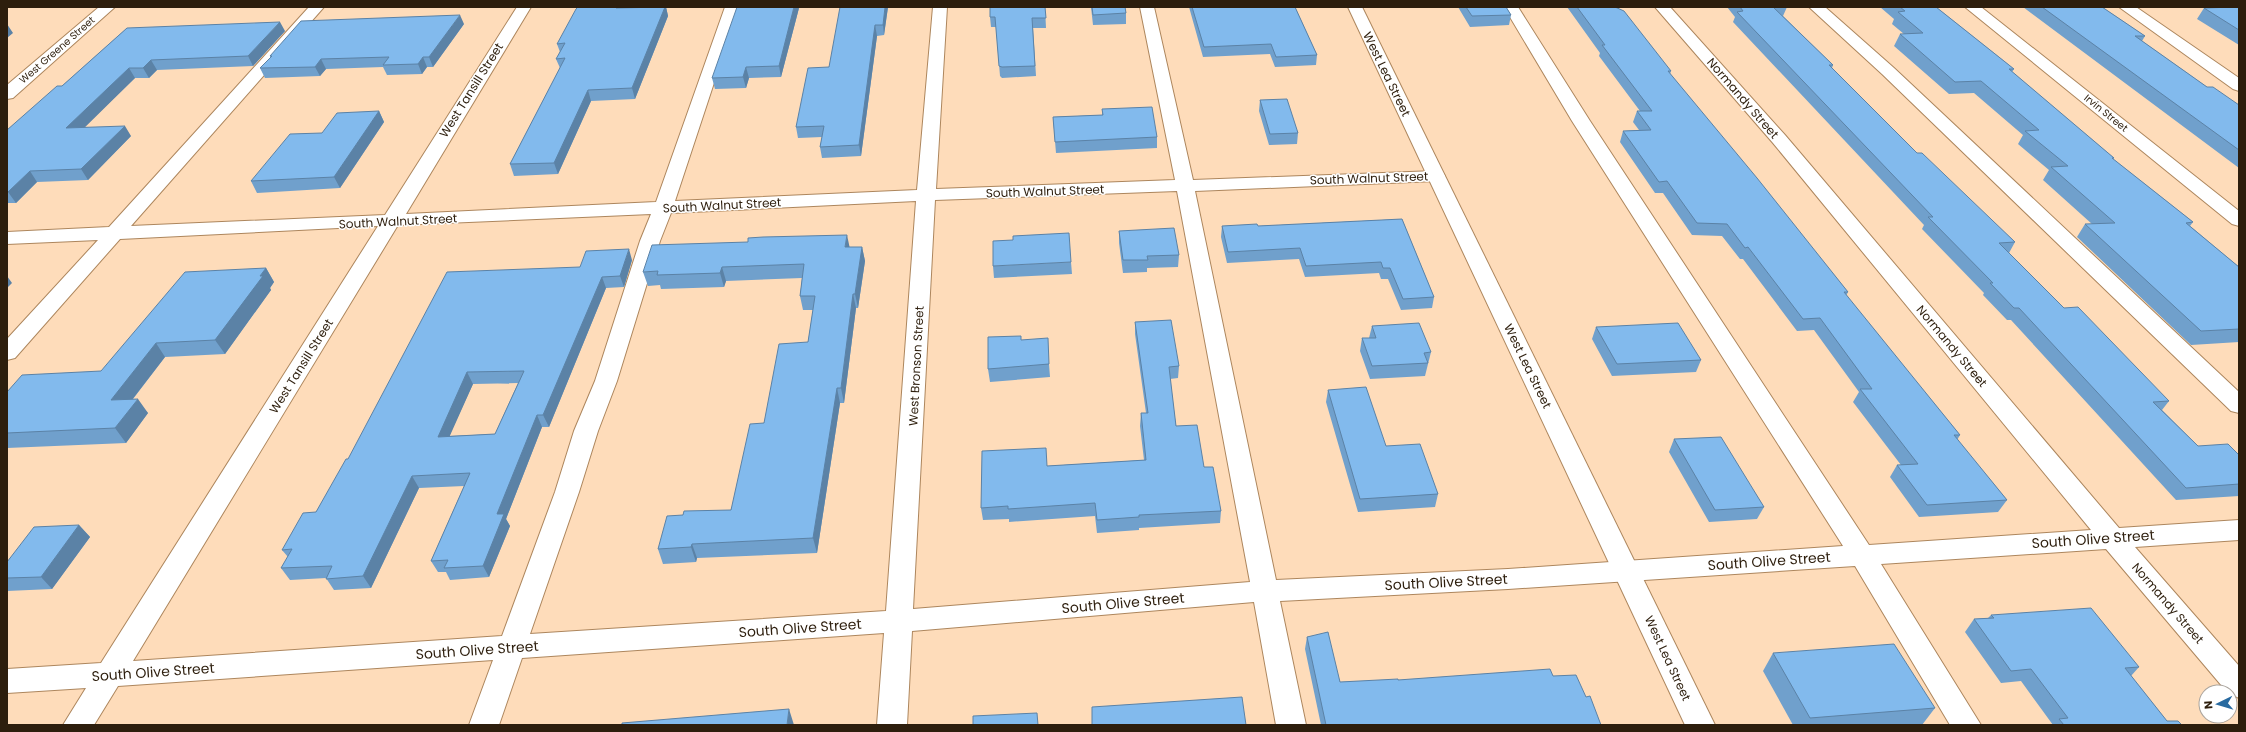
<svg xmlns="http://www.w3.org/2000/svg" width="2246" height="732" font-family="Poppins,sans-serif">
	<rect width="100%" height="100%" fill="#fedcba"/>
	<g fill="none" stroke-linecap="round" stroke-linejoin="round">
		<defs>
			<path id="minor" d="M99,7H115L13,98L7,99V85Z
				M309,7H324L131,226L385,215L517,7H531L406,214L656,202L725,7H739L675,201L917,190L933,7H947L936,189L1175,180L1140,7H1154L1193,180L1436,171L1442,172L1445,176L1442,180L1436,181L1195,191L1276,580L1508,569L1843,546L1572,121L1504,7H1518L1590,121L1869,545L2091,530L1773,143L1655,7H1670L1785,135L2119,528L2239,520V540L2135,547L2239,666V698L2227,692L2106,549L1881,564L1981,725H1950L1855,566L1508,589L1280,601L1306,725H1276L1254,602L912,631L907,725H877L884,633L522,658L499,725H469L493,660L118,686L94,725H63L86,688L7,693V669L101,663L378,226L120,239L15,358L7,360V339L98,240L7,244V232L109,227ZM1177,191L1250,582L913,609L935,200ZM916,201L886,611L530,634L579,492L598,431L617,381L660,241L671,213ZM651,214L640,241L595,381L574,431L555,492L502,636L133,661L398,225Z
				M1809,7H1825L1894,68L2239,392V413L2231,411L1882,74Z
				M1965,7H1981L2239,211V226L2232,224Z
				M2119,7H2136L2239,78V91L2233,89Z"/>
			<path id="major" d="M1348,7H1362L1715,725H1685Z"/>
		</defs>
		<!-- minor casing -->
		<use href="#minor" stroke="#ad865d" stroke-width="2"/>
		<!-- major casing -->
		<use href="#major" stroke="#ad865d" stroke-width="2"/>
		<!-- minor -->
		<use href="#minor" fill="#fff" fill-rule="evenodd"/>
		<!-- major -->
		<use href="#major" fill="#fff" fill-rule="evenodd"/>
	</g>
	<!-- wall -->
	<path fill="#70a0cc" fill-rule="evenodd" d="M619,7V8L666,7L668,16L635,99L591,101L558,174L514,176L510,164L560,68L556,59L560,52L557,44Z
		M888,7L884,35L877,36L861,156L822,158L820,147L822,137L798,138L796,127L829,67Z
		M1045,7L1046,28H1033L1036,76L1002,78L1000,76L996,27H991L990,17Z
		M1091,7H1125L1126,13V24L1093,25Z
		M1189,7H1295L1317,55L1316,65L1275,67L1270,54L1203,57Z
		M1458,7H1506L1511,15L1509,25L1470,27Z
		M1567,7H1615L1671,71L1670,74L1848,292L1846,296L1960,435L1957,440L2007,500L1998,512L1919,517L1890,477L1897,465H1901L1853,402L1859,392L1814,330L1797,331L1743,259H1740L1722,236L1692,235L1663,193H1655L1620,142L1623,131L1639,130L1633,122L1637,111H1640L1599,56L1600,53Z
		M1727,7H1787L1783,16L1833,65L1832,68L1917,153L2015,242L2009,253L2064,308L2169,401L2162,410L2198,446L2239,455V496L2176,500L2011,320H2007L1983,295L1984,293L1922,229L1924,225L1733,22L1735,17Z
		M1880,7H1936L2014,69L2012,72L2114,158L2113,159L2193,222L2190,226L2239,267V342L2191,345L2077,237L2085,224H2092L2043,180L2049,170L2018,144L2023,135L1974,93L1949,94L1894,46L1900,34H1904L1892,24L1894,19Z
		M2023,7H2102L2145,36L2142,41L2207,87L2239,105V168Z
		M2239,7V45L2197,19L2204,8Z
		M799,8L781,77L749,78L746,88L715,89L712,78Z
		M464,24L433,67H427L422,74L387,75L383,67L326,69L320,76L265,78L260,68L271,58L270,56Z
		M127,28L285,31L253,66L157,70L149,78H135L84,127L131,136L88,180L37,182L16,203H7V130L62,86Z
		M1260,100L1298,133L1297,144L1269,145L1259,111Z
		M1102,109L1157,137V148L1056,153L1053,117L1102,115Z
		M379,111L384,122L340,188L257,193L251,181L322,133Z
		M1402,219L1434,297L1432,308L1401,310L1388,279H1381L1379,273L1305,277L1299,259L1227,263L1221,237L1222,226H1258Z
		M1119,231L1179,255L1178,267L1147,268V272L1123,273L1119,243Z
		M850,247H862L865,261L858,308H856L844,403H840L817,553L697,558L696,562L663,564L658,549L683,515L731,510L764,423L808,342L813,310H803L800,296L802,278L726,281L724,287L661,289L660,285L648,286L643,272Z
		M632,260L624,287L606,288L549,427H542L506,519L510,526L489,577L450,580L446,572H438L431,561L464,486L419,488L371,588L334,590L326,578L290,580L281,568L288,557L282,550L316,512L348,459L580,267ZM518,383L495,434L449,436L473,384Z
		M1071,262L1072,274L994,278L993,266Z
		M266,268L274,282L270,288L271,290L225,354L165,357L133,399L148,413L126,443L7,448V392L101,371Z
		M1135,322L1179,366L1178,378L1170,379L1176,426L1204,467L1221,511L1220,523L1139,528V530L1097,533L1095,516L1009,522V519L983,520L981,508L1047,466L1144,460L1140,426L1141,413H1146L1135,334Z
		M1372,326L1431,352L1425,376L1370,379L1360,351L1362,338H1369Z
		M1596,327L1701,360L1696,372L1612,376L1592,339Z
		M1021,340L1049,364L1050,377L990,382L988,369Z
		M1328,390L1386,446L1438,494L1435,507L1358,512L1326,402Z
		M1674,439L1764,507L1757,519L1709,522L1669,452Z
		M79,525L90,537L52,589L7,591V562Z
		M1991,615L2139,667L2131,676L2167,721L2182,725H2053L2021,681L2001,683L1965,632L1974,619L1988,618Z
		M1307,637L1340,682L1553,676L1586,697L1601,725H1321L1305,649Z
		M1773,653L1935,708L1922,725H1793L1763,671Z"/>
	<!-- shaded-wall -->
	<path fill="#5b82a6" d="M665,7H666L668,16L635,99L632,88Z
		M794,7H799V8L781,77L779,66Z
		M885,7H888L884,35L883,25Z
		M460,15L464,24L433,67L429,57Z
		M280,22L285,31L253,66L248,56Z
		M7,24L13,33L7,38Z
		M875,25L877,36L861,156L859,145Z
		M423,57L427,67L422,74L418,64Z
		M321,59L326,69L320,76L315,67Z
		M151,60L157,70L149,78L143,68Z
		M746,67L749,78L746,88L743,77Z
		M129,68L135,78L73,139L66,128Z
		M588,90L591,101L558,174L554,163Z
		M379,111L384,122L340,188L334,177Z
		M125,126L131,136L88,180L81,169Z
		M30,171L37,182L16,203L8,192Z
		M847,235L850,249L845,247Z
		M862,247L865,261L858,308L855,294Z
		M629,249L632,260L624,287L620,276Z
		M722,267L726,281L724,287L720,273Z
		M266,268L274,282L270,288L271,290L225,354L215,340Z
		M7,276L12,283L7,288Z
		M602,277L606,288L549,427L543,415Z
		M853,294L856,308L844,403L841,388Z
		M156,343L165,357L121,414L111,400Z
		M467,372L473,384L444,449L438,437Z
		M837,388L840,403L817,553L813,538Z
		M138,399L148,413L126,443L115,428Z
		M537,415L542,427L506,519L510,526L489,577L483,566L497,514Z
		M412,476L419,488L371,588L363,576Z
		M79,525L90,537L52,589L41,577Z
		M692,544L697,558L696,562L691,547Z
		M789,709L794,725H787Z"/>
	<!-- building -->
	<path fill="#82baed" stroke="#5b82a6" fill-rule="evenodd" d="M578,7H617L616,8L665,7L632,88L588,90L554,163L510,164L565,58L556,59L565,43L557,44L576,9Z
		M737,7H794L779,66L746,67L743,77L712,78Z
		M840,7H885L883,25H875L859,145L820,147L824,126L796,127L808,68L829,67Z
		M990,7H1045L1046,18H1032L1035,66L1002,67L999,66L995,17H990Z
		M1092,7H1125L1126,13L1093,15Z
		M1192,7H1295L1317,55L1276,57L1271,44L1204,47Z
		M1466,7H1506L1511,15L1472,16Z
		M1577,7H1615L1624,11L1671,71H1668L1757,178L1848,292H1844L1960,435H1954L2007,500L1927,505L1897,465L1918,464L1860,389H1872L1820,318L1803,319L1748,247L1745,248L1727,224L1697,223L1667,181L1659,182L1623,131L1651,130L1637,111H1652L1602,45H1605Z
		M1740,7H1773L1833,65H1829L1917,153H1922L2015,242L1999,243L2064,308L2078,307L2169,401L2153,402L2198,446L2228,444L2239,455V484L2186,488L2019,308H2014L1990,283H1993L1928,217H1933L1737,12L1743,11Z
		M1900,7H1936L2014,69H2009L2114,158H2112L2193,222L2186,223L2239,267V329L2201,331L2085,224L2115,223L2051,167L2068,166L2025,131L2039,130L1981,81L1955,82L1900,34L1923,33L1898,12L1905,11Z
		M2042,7H2102L2145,36H2135L2207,87H2213L2239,105V150Z
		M2239,7V30L2204,8L2236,7Z
		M460,15L429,57H423L418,64L383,65L389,57L321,59L315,67L260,68L272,56H270L301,21Z
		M280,22L248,56L151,60L143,68H129L66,128L125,126L81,169L30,171L8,192H7V130L57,86H62L127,28Z
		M1287,99L1298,133L1270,134L1260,100Z
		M1152,107L1157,137L1055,142L1053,117L1103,115L1102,109Z
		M379,111L334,177L251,181L290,134L322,133L337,113Z
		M1402,219L1434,297L1403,299L1390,268H1383L1381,262L1306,266L1300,248L1228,252L1222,226L1257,224L1258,226Z
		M1174,228L1179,255L1147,256L1148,260H1123L1119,231Z
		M1069,233L1071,262L993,266V241L1013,240V236Z
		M847,235L845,247H862L855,294H853L841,388H837L813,538L692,544L691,547L658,549L667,516L683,515L684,511L731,510L750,424L764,423L779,344L808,342L815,296H800L804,264L722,267L720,273L657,275L658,271L643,272L652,245L748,242V238L763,237Z
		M629,249L620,276L602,277L543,415H537L497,514H504L483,566L444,568L448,560L431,561L470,473L412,476L363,576L326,579L332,566L281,568L292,549L282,550L303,513L316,512L346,459H348L447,272L580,267L586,251ZM524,371L495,434L438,437L467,372Z
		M266,268L260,276H263L215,340L156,343L111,400L138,399L115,428L7,433V392L22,375L101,371L185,272Z
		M1171,320L1179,366L1169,367L1176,426L1197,425L1204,467H1213L1221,511L1139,515V517L1097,520L1095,503L1008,509V506L981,508L982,451L1046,448L1047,466L1146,460L1141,413H1148L1135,322Z
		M1419,323L1431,352L1424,353L1428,363L1372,366L1362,338H1376L1372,326Z
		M1678,323L1701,360L1617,364L1596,327Z
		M1021,336V340L1048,338L1049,364L988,369V337Z
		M1366,387L1386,446L1420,444L1438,494L1360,499L1328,390Z
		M1721,437L1764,507L1715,510L1674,439Z
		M79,525L41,577L7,578V562L34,527Z
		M2091,608L2139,667L2125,668L2167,721H2178L2182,725H2064L2059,719L2068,718L2031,669L2011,671L1974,619L1994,618L1991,615Z
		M1328,632L1340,682L1398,679V680L1550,669L1553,676L1576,675L1586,697L1590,696L1601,725H1326L1307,637Z
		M1894,644L1935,708L1810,718L1773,653Z
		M1242,697L1246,725H1092V707Z
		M789,709L787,725H622V723Z
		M1037,713L1038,725H973V716Z"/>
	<g text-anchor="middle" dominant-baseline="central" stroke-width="3" stroke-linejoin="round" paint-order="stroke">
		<!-- far-street labels -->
		<g font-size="10" fill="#2d1e0d" stroke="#fff">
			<text transform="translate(57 50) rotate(-41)">West Greene Street</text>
			<text transform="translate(2106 113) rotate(39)">Irvin Street</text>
		</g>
		<!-- street labels -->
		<g font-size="12" fill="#2d1e0d" stroke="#fff">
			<text transform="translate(1387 74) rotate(64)">West Lea Street</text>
			<text transform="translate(471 90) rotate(-58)">West Tansill Street</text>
			<text transform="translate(1743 98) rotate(49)">Normandy Street</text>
			<text transform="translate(1369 178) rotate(-2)">South Walnut Street</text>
			<text transform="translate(1045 191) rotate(-2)">South Walnut Street</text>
			<text transform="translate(722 205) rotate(-3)">South Walnut Street</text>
			<text transform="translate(398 221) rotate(-3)">South Walnut Street</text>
			<text transform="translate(1952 346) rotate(50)">Normandy Street</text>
			<text transform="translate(301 366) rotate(-58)">West Tansill Street</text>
			<text transform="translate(916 366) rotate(-87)">West Bronson Street</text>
			<text transform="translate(1528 366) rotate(64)">West Lea Street</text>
			<text transform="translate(2168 603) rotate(49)">Normandy Street</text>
			<text transform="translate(1668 658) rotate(65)">West Lea Street</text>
		</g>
		<!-- near-street labels -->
		<g font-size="14" fill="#2d1e0d" stroke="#fff">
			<text transform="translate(2093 539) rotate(-4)">South Olive Street</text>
			<text transform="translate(1769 561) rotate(-4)">South Olive Street</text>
			<text transform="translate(1446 582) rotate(-3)">South Olive Street</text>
			<text transform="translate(1123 603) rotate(-5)">South Olive Street</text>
			<text transform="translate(800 628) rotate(-4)">South Olive Street</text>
			<text transform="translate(477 650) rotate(-4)">South Olive Street</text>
			<text transform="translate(153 672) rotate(-4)">South Olive Street</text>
		</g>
	</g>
	<!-- border -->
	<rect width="2246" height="732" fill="none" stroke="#2d1e0d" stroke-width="16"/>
	<!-- north arrow -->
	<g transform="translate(2218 704) rotate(265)"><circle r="19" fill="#ffffff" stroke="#aba59e"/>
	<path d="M0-3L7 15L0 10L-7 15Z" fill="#286aa0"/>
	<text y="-6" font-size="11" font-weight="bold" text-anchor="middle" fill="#2d1e0d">N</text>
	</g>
</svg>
